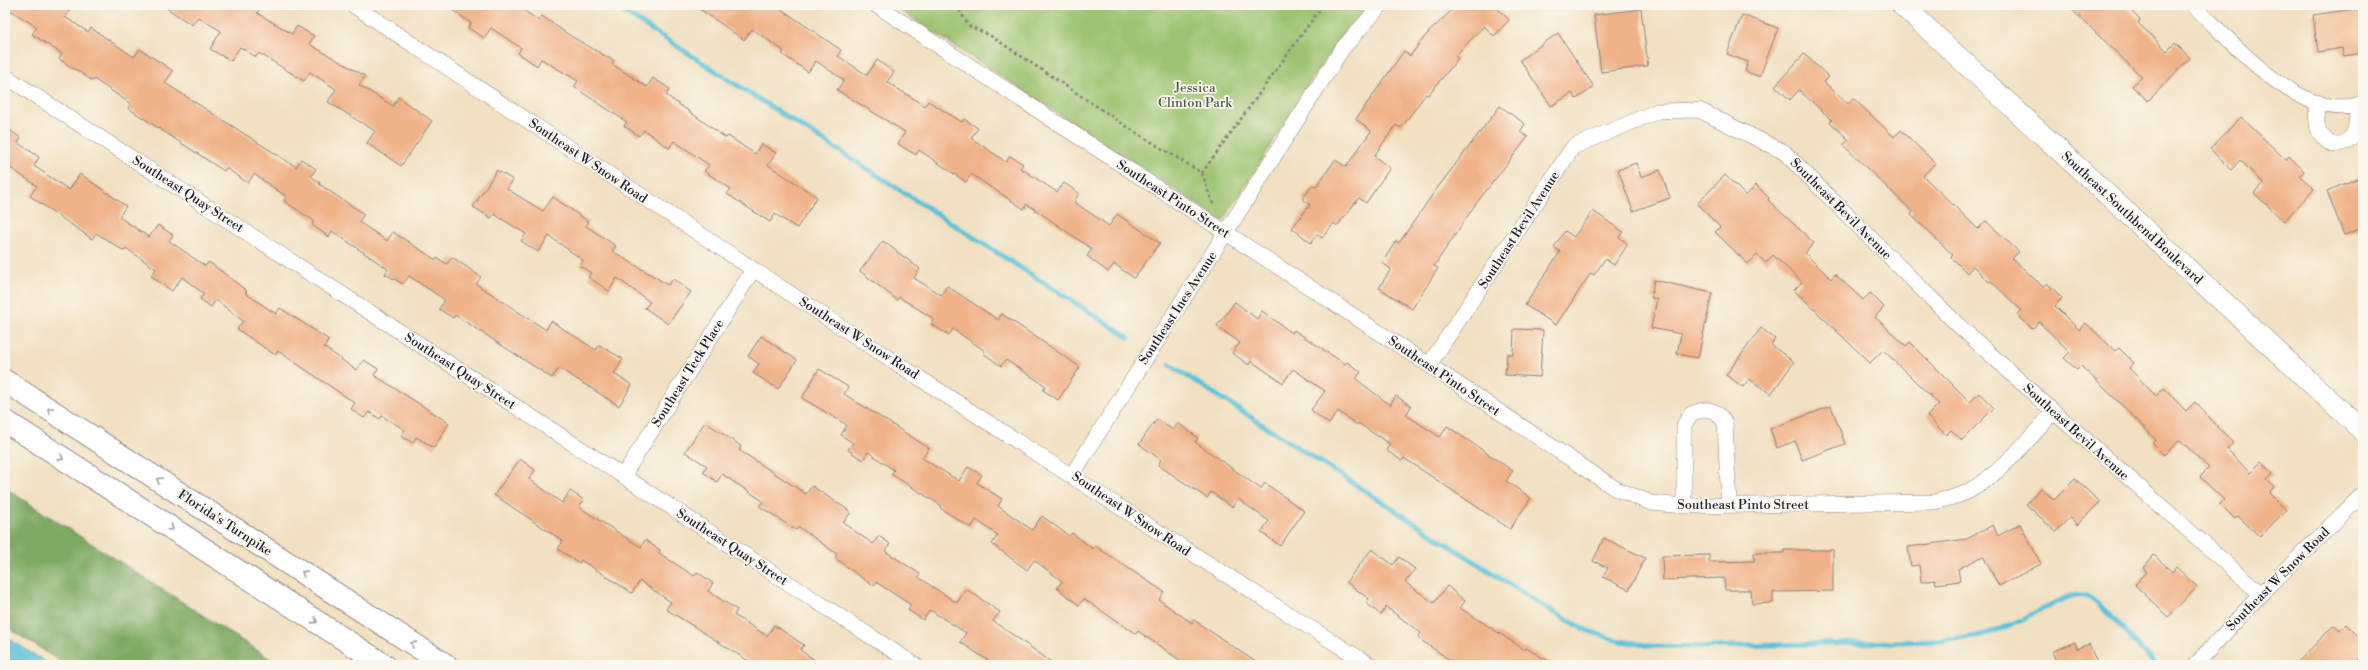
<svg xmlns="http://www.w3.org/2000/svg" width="2368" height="670" font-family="'Libre Bodoni',serif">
	<rect width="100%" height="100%" fill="#fbf7ec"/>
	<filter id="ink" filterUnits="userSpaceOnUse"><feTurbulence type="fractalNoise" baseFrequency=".025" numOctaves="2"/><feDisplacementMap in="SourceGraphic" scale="8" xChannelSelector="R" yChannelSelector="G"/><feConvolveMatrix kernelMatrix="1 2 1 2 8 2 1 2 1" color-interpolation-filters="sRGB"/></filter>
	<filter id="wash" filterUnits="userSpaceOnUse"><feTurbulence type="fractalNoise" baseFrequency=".012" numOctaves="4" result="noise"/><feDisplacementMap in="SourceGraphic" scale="16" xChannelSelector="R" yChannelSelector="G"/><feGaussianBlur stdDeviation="0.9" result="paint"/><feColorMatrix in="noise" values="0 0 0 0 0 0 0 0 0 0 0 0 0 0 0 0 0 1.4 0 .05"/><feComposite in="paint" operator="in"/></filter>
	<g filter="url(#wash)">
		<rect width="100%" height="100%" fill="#f1e0c1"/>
		<!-- green -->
		<path fill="#9cc36f" stroke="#5f7255" d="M892,5H1369L1320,66L1223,221Z"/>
		<!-- forest -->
		<path fill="#7da962" stroke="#50664e" d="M5,488L280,665H66L5,626Z"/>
		<!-- water -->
		<path fill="#5cc3d9" stroke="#3f728a" d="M5,636L50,665H5Z"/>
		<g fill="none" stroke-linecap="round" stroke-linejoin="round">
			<!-- stream -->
			<path stroke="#5cc3d9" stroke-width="5" d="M613,5L1128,337
				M1170,365L1548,609L1586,630L1616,640L1651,646L1703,647L1937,641C1950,640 1964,639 1977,636C2004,630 2028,616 2052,604C2061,600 2074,593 2084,595C2099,599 2143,651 2155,665"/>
		</g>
		<g id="blocks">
			<!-- building -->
			<path fill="#f0b288" d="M5,5H73L65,17L88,32L91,28L134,57L140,49L173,71L165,83L296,167L301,159L316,169L311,176L320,183L319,184L364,214L359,222L387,241L393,232L436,260L437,258L447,264L452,257L481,277L476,284L546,330L551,321L596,350L599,345L623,359L614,374L632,385L619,406L559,368L552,378L455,315L453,318L439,309L445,300L409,276L403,284L385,274L388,269L332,231L329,237L312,225L314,221L284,201L287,197L254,174L248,183L226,168L224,171L128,108L131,104L94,79L93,81L59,59L62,54L32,34L37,27L5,7Z
				M162,5H262L257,13L292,34L297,26L314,36L309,44L365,76L359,85L393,106L398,97L432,121L401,166L367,143L375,131L328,102L336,89L310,72L304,81L259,53L256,57L240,47L231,61L210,49L221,31L198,17L192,25Z
				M446,5H516L539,21L542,16L569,35L614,61L612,64L647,87L653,78L670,89L666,95L726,138L728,136L755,154L761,144L776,153L768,165L817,197L797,228L775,214L770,222L727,194L731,189L704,171L709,165L674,141L669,148L644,130L639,136L624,126L627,122L574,87L578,81L541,59L537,66L518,53L521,48L491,28L484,38L468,28L471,23Z
				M694,5H775L841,50L838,56L867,75L877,60L894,72L887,82L925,106L928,101L962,122L964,119L978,128L971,138L1006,162L1010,156L1023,164L1020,168L1057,192L1064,183L1079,193L1074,202L1109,226L1117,214L1160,243L1134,278L1114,264L1108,272L1087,256L1092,249L1027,204L1024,209L971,174L966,182L919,150L916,155L898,144L905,132L837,90L844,80L816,61L808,72L782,54L784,51L752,29L744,40Z
				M1457,5H1494L1509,20L1494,36L1484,26L1455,56L1458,59L1428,95L1426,94L1401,128L1396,125L1374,156L1390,168L1366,203L1359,198L1337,226L1334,223L1322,238L1317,234L1311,243L1292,228L1310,205L1302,199L1313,185L1316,187L1335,160L1346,167L1371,131L1356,119L1404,51L1410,56L1427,34Z
				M2067,5H2125L2140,20L2138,23L2167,51L2175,43L2190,58L2148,101L2132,86L2142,77Z
				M2361,8L2363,53L2344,56L2342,48L2318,52L2313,15Z
				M1641,9L1648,66L1601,72L1594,15Z
				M1742,15L1778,28L1760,77L1745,71L1748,62L1727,54Z
				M1558,33L1594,87L1576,99L1572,93L1551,106L1520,60Z
				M1804,54L1829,77L1824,82L1848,104L1853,98L1894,137L1901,130L1935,163L1923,176L1978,229L1986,221L2019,252L2012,258L2043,287L2047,283L2062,298L2055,306L2079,330L2086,323L2115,351L2119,348L2134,363L2129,368L2156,396L2164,388L2186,411L2195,402L2233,443L2227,449L2250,473L2261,462L2273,474L2267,480L2274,487L2269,493L2286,510L2260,537L2238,516L2235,519L2220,504L2224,500L2200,477L2209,468L2180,440L2164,455L2152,443L2156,440L2124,407L2081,366L2077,370L2064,358L2070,352L2039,322L2032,329L2017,314L2021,310L1991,281L1989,282L1973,266L1967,273L1951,257L1953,255L1911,215L1913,212L1843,145L1849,140L1830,122L1832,120L1799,90L1790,100L1775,86Z
				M1500,106L1525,124L1520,132L1528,137L1475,205L1434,266L1438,268L1412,309L1379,288L1391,269L1382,263L1396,241L1399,243L1435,191Z
				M2241,117L2286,160L2289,156L2304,171L2300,176L2314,189L2284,221L2254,193L2263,183L2240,160L2231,170L2210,149Z
				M5,127L21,138L18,143L39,157L34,166L69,190L80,174L126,206L119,217L149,237L158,225L173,235L169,241L205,266L209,262L247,291L245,293L276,314L280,308L329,340L324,347L356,370L364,360L378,369L374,375L449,423L434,448L416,437L413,443L401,436L405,430L382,416L380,419L369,412L364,418L351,409L355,403L278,351L275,355L237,329L243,321L216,300L211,307L200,299L204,294L182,277L172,291L151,276L156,269L126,248L124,251L96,233L92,239L30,196L37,186L5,164Z
				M1636,163L1641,177L1660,170L1670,198L1633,211L1618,170Z
				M497,170L513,180L507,189L543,211L553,197L589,222L586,226L616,246L612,251L668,285L673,279L691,292L668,324L645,308L650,302L617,278L609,291L588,277L591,273L580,266L583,260L549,236L538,252L521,241L526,234L494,214L491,218L473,207Z
				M1725,175L1746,196L1756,185L1769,198L1768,200L1814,243L1805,253L1831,279L1835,274L1863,300L1870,293L1884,307L1875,317L1906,346L1910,342L1970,402L1979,393L1994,408L1962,440L1951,430L1946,435L1927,416L1939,404L1883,350L1870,363L1794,290L1802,282L1773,255L1766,263L1757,255L1748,264L1715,232L1720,227L1697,204Z
				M2363,176V228L2344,235L2327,191Z
				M1593,211L1623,232L1619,237L1628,244L1614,265L1605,259L1594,275L1591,273L1556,325L1525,305L1560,252L1554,247L1565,231L1574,237Z
				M883,241L920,269L914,278L941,295L947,286L998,320L1002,314L1080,367L1058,400L1043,390L1046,386L1006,360L1001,366L983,353L985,351L953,329L949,335L931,324L934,319L899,297L897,300L860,271Z
				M1654,280L1712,293L1698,358L1677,354L1681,334L1651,328L1657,299L1651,298Z
				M1235,302L1257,319L1262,311L1292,333L1294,330L1345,364L1347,362L1361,372L1356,379L1390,405L1396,396L1411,406L1406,415L1440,437L1447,426L1513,471L1506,481L1531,498L1510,529L1404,458L1402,461L1386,450L1390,444L1358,423L1357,425L1338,411L1329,424L1311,410L1325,391L1293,369L1283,383L1251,361L1249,365L1232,353L1240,343L1217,326Z
				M1761,328L1775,339L1771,345L1794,362L1771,394L1749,379L1743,387L1726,375Z
				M1514,329L1543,330L1540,377L1505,375L1507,354H1513Z
				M761,336L797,360L778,389L753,373L759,364L748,356Z
				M819,369L848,387L844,394L929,448L922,458L959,481L968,467L982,475L977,483L1002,499L998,506L1032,530L1042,516L1069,536L1072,533L1093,549L1095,546L1164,592L1159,600L1192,623L1194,620L1260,665H1187L1138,631L1136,634L1084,599L1079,605L1057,588L1062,581L1034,560L1027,570L992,544L998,535L976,520L971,528L940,508L942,506L891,474L894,470L868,452L863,460L848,450L853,443L841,435L847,425L802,398Z
				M1831,406L1845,444L1802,460L1795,441L1777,448L1770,429Z
				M1157,419L1173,430L1178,423L1198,438L1195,442L1261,489L1265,483L1304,511L1280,546L1261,532L1269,521L1238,499L1232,507L1211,492L1207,498L1158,465L1161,460L1139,444Z
				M705,422L741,446L739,450L806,494L812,486L851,512L843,523L873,544L879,536L890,544L885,551L920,574L918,577L957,603L966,589L1000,612L993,621L1056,665H995L960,642L966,633L930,610L923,620L908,610L911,605L876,582L873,586L835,558L837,554L799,527L796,530L759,506L763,501L722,474L717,482L703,472L707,466L685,452Z
				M520,459L535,470L529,479L562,503L570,491L584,500L579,507L617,532L641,547L645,540L660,550L659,553L694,576L697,572L713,583L708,591L737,610L734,615L767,636L774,625L804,645L800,650L822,665H755L666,609L671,602L640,581L632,593L581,560L579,563L558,549L563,541L494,495Z
				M2075,479L2100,502L2077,525L2070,517L2056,532L2026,504L2041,488L2054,500Z
				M2020,524L2041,564L1999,586L1983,556L1958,569L1960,581L1936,584L1935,580L1921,582L1919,565L1911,566L1908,547L1967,539L1993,525L1998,536Z
				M1604,538L1645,558L1629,590L1603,577L1608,568L1593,561Z
				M1372,549L1393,565L1399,557L1415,569L1405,582L1434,603L1447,586L1465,601L1460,608L1525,650L1526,648L1555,665H1457L1418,638L1421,633L1386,607L1381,615L1366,603L1369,599L1346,582Z
				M1784,550H1833V591L1773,592V603L1752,604L1751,590H1725L1724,578L1663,580L1662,556L1709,555V562L1754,561V553H1784Z
				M2154,555L2172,572L2176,567L2197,587L2168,617L2135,585L2147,572L2143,568Z
				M2346,624L2363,641V656L2354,665H2295L2334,625L2340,630Z
				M2075,642L2077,649L2089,644L2098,665H2058L2052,652Z"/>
		</g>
	</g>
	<g filter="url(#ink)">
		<use href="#blocks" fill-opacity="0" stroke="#8a817e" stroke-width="1"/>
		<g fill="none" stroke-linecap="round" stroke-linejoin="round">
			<defs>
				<path id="street" d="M353,5C690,228 1027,452 1370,665
					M876,5L1429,365L1616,489L1651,503L1684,506L1934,502C1946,499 1958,497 1969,491C2002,473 2028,439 2054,412
					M2193,5C2233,42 2302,126 2363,103
					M5,76L915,665
					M2316,104C2317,124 2314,132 2332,145C2357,143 2357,128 2357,106
					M1429,365L1573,147L1658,111L1699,110L1784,152L1957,324L2054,412L2261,594
					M1072,475L1342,49L1381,5
					M623,476L753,270
					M1684,506V425L1691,414C1707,407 1716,408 1725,423L1729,505
					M2195,665L2261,594L2363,494"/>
				<path id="secondary" d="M1902,5L2363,431"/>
				<path id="highway" d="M5,381L446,665
					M5,421L384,665"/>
			</defs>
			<!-- street casing -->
			<use href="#street" stroke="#8a817e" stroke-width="16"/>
			<!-- secondary casing -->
			<use href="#secondary" stroke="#8a817e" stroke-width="22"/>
			<!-- highway casing -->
			<use href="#highway" stroke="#8a817e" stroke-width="24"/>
			<!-- path -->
			<path stroke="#8a817e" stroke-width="2.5" stroke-dasharray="3 3" stroke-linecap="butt" d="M956,5L969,26L991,36L1135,132L1202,173L1323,5
				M1202,173L1213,205"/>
			<!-- street -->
			<use href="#street" stroke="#fff" stroke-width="15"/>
			<!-- secondary -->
			<use href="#secondary" stroke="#fff" stroke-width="21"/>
			<!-- highway -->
			<use href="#highway" stroke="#fff" stroke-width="22"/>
		</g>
		<!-- one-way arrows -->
		<defs><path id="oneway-chevron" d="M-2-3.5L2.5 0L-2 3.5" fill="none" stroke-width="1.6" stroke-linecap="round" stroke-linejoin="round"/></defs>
		<g stroke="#9c9ca7">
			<use href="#oneway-chevron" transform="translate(50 410) rotate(-147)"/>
			<use href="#oneway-chevron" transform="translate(61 458) rotate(33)"/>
			<use href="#oneway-chevron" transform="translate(159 480) rotate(-147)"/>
			<use href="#oneway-chevron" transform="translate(171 528) rotate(33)"/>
			<use href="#oneway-chevron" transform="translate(304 573) rotate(-147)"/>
			<use href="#oneway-chevron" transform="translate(315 621) rotate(33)"/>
			<use href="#oneway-chevron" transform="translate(413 644) rotate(-147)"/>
		</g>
	</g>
	<g text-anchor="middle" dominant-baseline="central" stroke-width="3.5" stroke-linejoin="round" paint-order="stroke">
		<!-- park labels -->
		<g font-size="13" fill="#4d5a4d" stroke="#fbf7ec">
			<text x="1195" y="88">Jessica<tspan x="1195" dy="15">Clinton Park</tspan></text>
		</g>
		<!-- street labels -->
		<g font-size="13" fill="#22223b" stroke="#fbf7ec">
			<text transform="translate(588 161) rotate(34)">Southeast W Snow Road</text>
			<text transform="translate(188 194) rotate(33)">Southeast Quay Street</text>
			<text transform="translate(1173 199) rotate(33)">Southeast Pinto Street</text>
			<text transform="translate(1841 209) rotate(45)">Southeast Bevil Avenue</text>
			<text transform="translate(2132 218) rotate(43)">Southeast Southbend Boulevard</text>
			<text transform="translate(1519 230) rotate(-57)">Southeast Bevil Avenue</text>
			<text transform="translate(1178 308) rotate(-57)">Southeast Ines Avenue</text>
			<text transform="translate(859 338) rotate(33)">Southeast W Snow Road</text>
			<text transform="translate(460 371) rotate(33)">Southeast Quay Street</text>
			<text transform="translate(688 373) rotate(-58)">Southeast Teck Place</text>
			<text transform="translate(1444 376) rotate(34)">Southeast Pinto Street</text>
			<text transform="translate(2076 432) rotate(42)">Southeast Bevil Avenue</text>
			<text x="1743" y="505">Southeast Pinto Street</text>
			<text transform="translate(1131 514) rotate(34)">Southeast W Snow Road</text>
			<text transform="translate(225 523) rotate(33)">Florida's Turnpike</text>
			<text transform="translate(732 547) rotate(33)">Southeast Quay Street</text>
			<text transform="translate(2278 579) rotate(-45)">Southeast W Snow Road</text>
		</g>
	</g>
	<!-- margin -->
	<rect width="2368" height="670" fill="none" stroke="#fbf7ec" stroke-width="20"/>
</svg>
